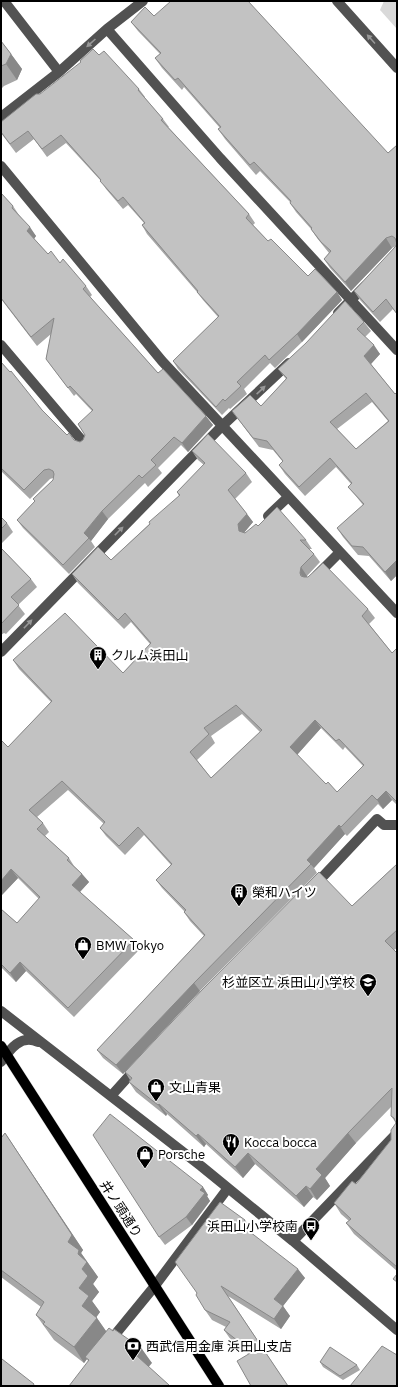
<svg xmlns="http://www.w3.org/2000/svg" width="398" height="1387" font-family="'IBM Plex Sans','Noto Sans JP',sans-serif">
	<rect width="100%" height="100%" fill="#fff"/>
	<!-- grass -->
	<path fill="#d9d9d9" d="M384,1H397V29L380,10Z"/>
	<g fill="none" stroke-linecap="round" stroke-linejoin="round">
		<defs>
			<path id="major" d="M1,1046L219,1386"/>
		</defs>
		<!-- major casing -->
		<use href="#major" stroke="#dbdbdb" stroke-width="11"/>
		<!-- minor -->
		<path stroke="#525252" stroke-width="10" d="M4,1L59,72
			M337,1L397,68
			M107,29L220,158L397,350
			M1,117L59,72L107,29L143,1
			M1,166L162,361L397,613
			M338,313L365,286
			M1,345L85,444
			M268,516L288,497
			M317,575L340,552
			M1,652L222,426L289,363
			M314,886L377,819L384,825H397
			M1,1011L201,1166L293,1241L397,1330
			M1,1062C10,1049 21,1034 38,1042
			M111,1096L138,1066
			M293,1241L397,1133
			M109,1342L154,1287L228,1188"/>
		<!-- major -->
		<use href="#major" stroke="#000" stroke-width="10"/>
	</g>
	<!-- wall -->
	<path fill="#a7a7a7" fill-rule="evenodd" d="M154,16L388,153L397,145V314L393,309L380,322L360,300L354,291L396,246L392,248L351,291L330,268L324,259L329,253L317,238L311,229L296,212L290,203V202L260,171L256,175L225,139L218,129L220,128L184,87L182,90L162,68L155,58L160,54L138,31L131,22Z
		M1,41L11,54L22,69L17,80L4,86L1,89Z
		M99,55L139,89L145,97H144L163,119L169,127H168L249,214L255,223L253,225L268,241L308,276L337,292L342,300L302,342L275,368L270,363L244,389L247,394L230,409L229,408L222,415L178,369L173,361L218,317L203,300L197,292L147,234L142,225L144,223L128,205L123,209L106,189L101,181L66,143L47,157L34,139L16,153L1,133V122L40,94Z
		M1,193L13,206L19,215L36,236L34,239L48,254L60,263L86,286L92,295L90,297L158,373L213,425L188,452L181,445L158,468L162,473L148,487L145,483L108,519L91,541L95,547L69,574L23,528L17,520L35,501L33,499L53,480V478L50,479L30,499L1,471V362L42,410L67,435L74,440L80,442L83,440L92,411L76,394L74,396L46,359L51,334L37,346L1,299Z
		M364,322L371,331L365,337L380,354L371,364L395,394L397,392V575L391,581L369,556L358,555L343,537L337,528L363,505L355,495L348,487L351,484L336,467L305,496L285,474L279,465L283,462L273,450L259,447L232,411L261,406L286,379L278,369ZM372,402L388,421L356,449L337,429Z
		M192,451L246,473L252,482L235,499L253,522L244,532L245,533L258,526L306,540L312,549H309L314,554L320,562L307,576V577L368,609L375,618L369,624L392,653L397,648V805L392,800L383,809L378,804L347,836L345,834L314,868L317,873L200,991L123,1074L103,1058L97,1050L204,936L190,921L184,912V911L162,888L156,880L171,865L144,835L125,855L106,836L100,828L104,824L68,790L37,817L43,823L49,832L45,836L69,858L74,866L82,874L89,882L80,892L134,940L140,949L74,1017L26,971L16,982L1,967V909L17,923L39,899L18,878L1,896V740L8,747L51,702L19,669L13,660L123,673L150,644L131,622L124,629L78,583L72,574L111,560L179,496L177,492L204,465L198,460ZM242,714L260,732L211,778L197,760L215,743L211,736ZM321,728L343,750L345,747L363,766L337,792L326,784L297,755Z
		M1,517L7,523L13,532L1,544Z
		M1,548L31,579L37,587L18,605L25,614L6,634L4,633L1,635Z
		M397,864V948L394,950L397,953V1271L354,1234L346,1223L349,1221L341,1214L334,1203L356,1184L391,1140L396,1123L391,1116V1107L356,1143L325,1178L330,1186L317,1200L313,1197L304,1207L255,1164L243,1178L206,1144L204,1147L167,1114L166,1116L136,1092L129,1082L130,1080L125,1072L352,906Z
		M5,1133L83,1250L81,1253L98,1277L93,1284L99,1292L92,1301L100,1312L96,1317L106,1331L152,1363L88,1361L87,1359L84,1363L54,1340L36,1315L41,1307L1,1277V1138Z
		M203,1187L208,1195L207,1196L210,1201L192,1225L165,1245L159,1237Z
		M252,1230L250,1232L305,1278L283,1306L290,1316L281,1329L228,1296L288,1386L231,1340L224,1330L226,1327L212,1320L205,1310L197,1293Z
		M320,1362L357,1365L360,1370L343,1380L323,1367Z"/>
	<!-- shaded-wall -->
	<path fill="#888" d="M11,54L22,69L17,80L6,64Z
		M30,227L36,236L33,240L27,231Z
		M386,238L392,248L351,291L345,282Z
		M337,292L342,300L302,342L297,334Z
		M374,345L380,354L370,365L364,356Z
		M206,416L213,425L188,452L182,443Z
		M102,511L108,519L91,541L84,533Z
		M247,514L253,522L244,533L239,531L238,524Z
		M397,560V575L391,581L385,572Z
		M301,567L307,576L306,581L300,573Z
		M315,720L321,728L296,756L290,747Z
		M386,791L392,800L383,809L377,800Z
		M339,825L345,834L314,868L307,860Z
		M11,869L18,878L1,896V881Z
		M82,874L89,882L78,894L72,885Z
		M20,962L26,971L16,982L10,973Z
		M194,983L200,991L123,1074L116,1065Z
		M159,1104L167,1114L166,1116L158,1105Z
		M5,1133L83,1250L81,1253L98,1277L93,1284L99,1292L92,1301L100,1312L93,1322L82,1306L79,1288L82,1269L68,1242Z
		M348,1133L356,1143L325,1178L330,1186L317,1200L310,1189L316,1169Z
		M198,1134L206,1144L204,1147L196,1136Z
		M248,1153L255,1164L243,1178L235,1167Z
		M306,1186L313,1197L304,1207L296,1196Z
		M203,1187L208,1195L207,1196L210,1201L192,1225L186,1217L200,1190Z
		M245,1220L252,1230L248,1235L241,1225Z
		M298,1269L305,1278L283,1306L290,1316L281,1329L274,1319V1299Z
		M97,1318L108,1334L85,1357L87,1359L84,1363L74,1347Z
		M142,1349L152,1363L146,1370L137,1356Z"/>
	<!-- building -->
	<path fill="#c2c2c2" stroke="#888" fill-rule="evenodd" d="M171,1H248L388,153L397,145V314L386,299L373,312L354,291L395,247L397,244L395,238L392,236L386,238L345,282L324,259L331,251L321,242L311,229L312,228L290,203L291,201L254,162L250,165L218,129L221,127L178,78L175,80L155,58L161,53L131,22L145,7L154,16Z
		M1,41L11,54L6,64L1,66Z
		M93,49L99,55L104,51L139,89L138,90L163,119L161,120L249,214L246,218L268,241L271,239L308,276L315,269L337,292L297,334L269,360L265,355L237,382L241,386L225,401L223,399L216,407L173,361L219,316L197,292L198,291L142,225L145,223L123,197L118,201L100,181L101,180L61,135L42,149L28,131L10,144L1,132V122L36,94H40L81,62L80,61Z
		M1,193L13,206L12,208L30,227L27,231L48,254L51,251L60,263L63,259L86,286L83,289L158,373L163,369L206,416L182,443L174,437L151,460L156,465L142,478L139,475L102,511L84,533L89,538L63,565L17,520L35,501L33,499L53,480L54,474L53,471L49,469L44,470L24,490L1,468V362L10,372L11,371L42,410L67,435L69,433L74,440L80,442L83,440L85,435L78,424L93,410L70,386L68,388L46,359L54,318L31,337L1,298Z
		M345,301L364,322L357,329L374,345L364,356L395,394L397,392V560L385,572L363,547L352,546L337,528L364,504L348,487L352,483L330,458L299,487L279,465L283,461L267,441L253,438L232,411L250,395L261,406L287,378L278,369L306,343ZM366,393L389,421L356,449L330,422Z
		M208,434L246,473L228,490L247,514L238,524L239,531L245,533L256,524L258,526L277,507L306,540H300L314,554L301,567L300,573L301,576L304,577H308L323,563L368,609L362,616L392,653L397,648V802L386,791L377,800L372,795L341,827L339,825L307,860L311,864L194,983L116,1065L97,1050L205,935L184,912L186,910L156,880L172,864L138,827L119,846L100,828L105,822L62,781L29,810L43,823L37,829L69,858L67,860L82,874L72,885L134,940L68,1008L20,962L10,973L1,964V909L17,923L40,897L11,869L1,881V740L8,747L52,701L13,660L65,613L123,673L151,643L125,613L118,620L72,574L98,547L111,560L150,524L149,522L180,495L177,492L205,463L192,451ZM236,705L262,730L211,778L190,752L209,734L204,728ZM315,720L336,741L339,739L364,765L337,792L328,782L326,784L290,747Z
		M1,517L7,523L1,529Z
		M1,548L31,579L11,597L19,605L1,624Z
		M397,864V930L385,941L397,953V1267L346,1223L351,1219L334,1203L352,1181L356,1184L391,1140V1130L396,1123L394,1118L391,1116L392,1088L348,1133L316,1169L322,1175L310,1189L306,1186L296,1196L248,1153L235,1167L198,1134L196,1136L159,1104L158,1105L129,1082L132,1078L125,1072L202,990L319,872L352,906Z
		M110,1114L203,1187L200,1190L205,1193L186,1217L159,1237L93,1135Z
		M5,1133L72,1235L68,1242L79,1250L78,1254L87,1262L82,1269L88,1276L79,1288L89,1296L82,1306L97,1318L74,1347L43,1324L45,1322L36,1315L44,1302L1,1270V1138Z
		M220,1202L245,1220L241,1225L298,1269L274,1299L283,1306L274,1319L221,1286L288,1386H251L237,1361L252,1352L224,1330L230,1322L205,1310L196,1295L197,1293L175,1262Z
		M397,1274V1282L393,1279Z
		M109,1328L113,1331L114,1329L142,1349L137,1356L169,1385L168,1386H69L89,1360L85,1357Z
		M382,1346L397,1355V1386H350Z
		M330,1347L357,1365L340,1376L320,1362Z
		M2,1359L34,1384L33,1386H1V1361Z"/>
	<!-- one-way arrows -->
	<defs><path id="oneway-solid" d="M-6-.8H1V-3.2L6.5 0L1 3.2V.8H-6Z"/></defs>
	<g fill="#979797">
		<use href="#oneway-solid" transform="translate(371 39) rotate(-132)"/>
		<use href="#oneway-solid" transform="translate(91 43) rotate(138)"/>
		<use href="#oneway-solid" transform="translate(261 390) rotate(-43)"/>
		<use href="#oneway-solid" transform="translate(119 531) rotate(-45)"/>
		<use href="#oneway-solid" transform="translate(28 624) rotate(-46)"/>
	</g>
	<!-- icons -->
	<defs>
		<symbol id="building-pin" viewBox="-11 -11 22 30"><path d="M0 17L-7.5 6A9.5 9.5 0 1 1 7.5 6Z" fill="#000" stroke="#fff"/><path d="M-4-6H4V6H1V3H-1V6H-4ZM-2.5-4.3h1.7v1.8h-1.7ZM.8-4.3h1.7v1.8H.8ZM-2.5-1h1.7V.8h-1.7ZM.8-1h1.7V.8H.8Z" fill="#fff"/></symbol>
		<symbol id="shop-pin" viewBox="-11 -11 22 30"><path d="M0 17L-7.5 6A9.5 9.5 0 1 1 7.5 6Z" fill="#000" stroke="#fff"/><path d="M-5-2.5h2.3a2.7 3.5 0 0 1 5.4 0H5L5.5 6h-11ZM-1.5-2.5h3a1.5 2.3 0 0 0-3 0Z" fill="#fff"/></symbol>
		<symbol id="school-pin" viewBox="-11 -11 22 30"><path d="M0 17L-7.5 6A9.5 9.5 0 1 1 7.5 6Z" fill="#000" stroke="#fff"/><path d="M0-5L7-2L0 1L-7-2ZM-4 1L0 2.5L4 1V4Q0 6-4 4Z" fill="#fff"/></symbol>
		<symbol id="restaurant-pin" viewBox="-11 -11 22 30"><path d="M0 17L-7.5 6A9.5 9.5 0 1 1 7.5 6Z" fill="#000" stroke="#fff"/><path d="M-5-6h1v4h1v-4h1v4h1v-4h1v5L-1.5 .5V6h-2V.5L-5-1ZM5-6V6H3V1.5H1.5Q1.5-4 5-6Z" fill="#fff"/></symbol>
		<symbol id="bus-pin" viewBox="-11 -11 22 30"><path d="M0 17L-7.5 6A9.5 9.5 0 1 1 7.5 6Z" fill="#000" stroke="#fff"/><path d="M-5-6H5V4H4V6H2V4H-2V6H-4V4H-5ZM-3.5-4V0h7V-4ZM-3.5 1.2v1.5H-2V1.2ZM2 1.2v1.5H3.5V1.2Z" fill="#fff"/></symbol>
		<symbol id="bank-pin" viewBox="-11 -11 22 30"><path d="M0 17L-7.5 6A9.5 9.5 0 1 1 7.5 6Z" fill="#000" stroke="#fff"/><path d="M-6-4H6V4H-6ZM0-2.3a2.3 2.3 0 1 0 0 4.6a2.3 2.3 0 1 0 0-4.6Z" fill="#fff"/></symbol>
	</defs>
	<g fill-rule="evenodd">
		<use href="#building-pin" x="88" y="645" width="20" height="27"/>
		<use href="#building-pin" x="229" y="882" width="20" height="27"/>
		<use href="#shop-pin" x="73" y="935" width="20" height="27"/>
		<use href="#school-pin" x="358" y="972" width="20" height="27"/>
		<use href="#shop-pin" x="146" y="1077" width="20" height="27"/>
		<use href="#restaurant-pin" x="221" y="1132" width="20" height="27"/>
		<use href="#shop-pin" x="135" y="1144" width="20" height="27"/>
		<use href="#bus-pin" x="301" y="1216" width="20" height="27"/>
		<use href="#bank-pin" x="123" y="1336" width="20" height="27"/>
	</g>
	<g text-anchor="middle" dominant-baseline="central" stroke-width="4" stroke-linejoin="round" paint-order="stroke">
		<!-- poi labels -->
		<g font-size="13" fill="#000" stroke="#fff" text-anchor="start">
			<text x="111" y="655">クルム浜田山</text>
			<text x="252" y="892">榮和ハイツ</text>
			<text x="96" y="945">BMW Tokyo</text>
			<text x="355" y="982" text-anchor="end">杉並区立 浜田山小学校</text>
			<text x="169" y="1087">文山青果</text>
			<text x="244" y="1142">Kocca bocca</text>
			<text x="158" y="1154">Porsche</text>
			<text x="298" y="1226" text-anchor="end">浜田山小学校南</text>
			<text x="146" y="1346">西武信用金庫 浜田山支店</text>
		</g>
		<!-- street labels -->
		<g font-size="13" fill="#000" stroke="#fff">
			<text transform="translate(121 1209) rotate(57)">井ノ頭通り</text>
		</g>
	</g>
	<!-- border -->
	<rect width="398" height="1387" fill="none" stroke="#000000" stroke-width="4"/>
</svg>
